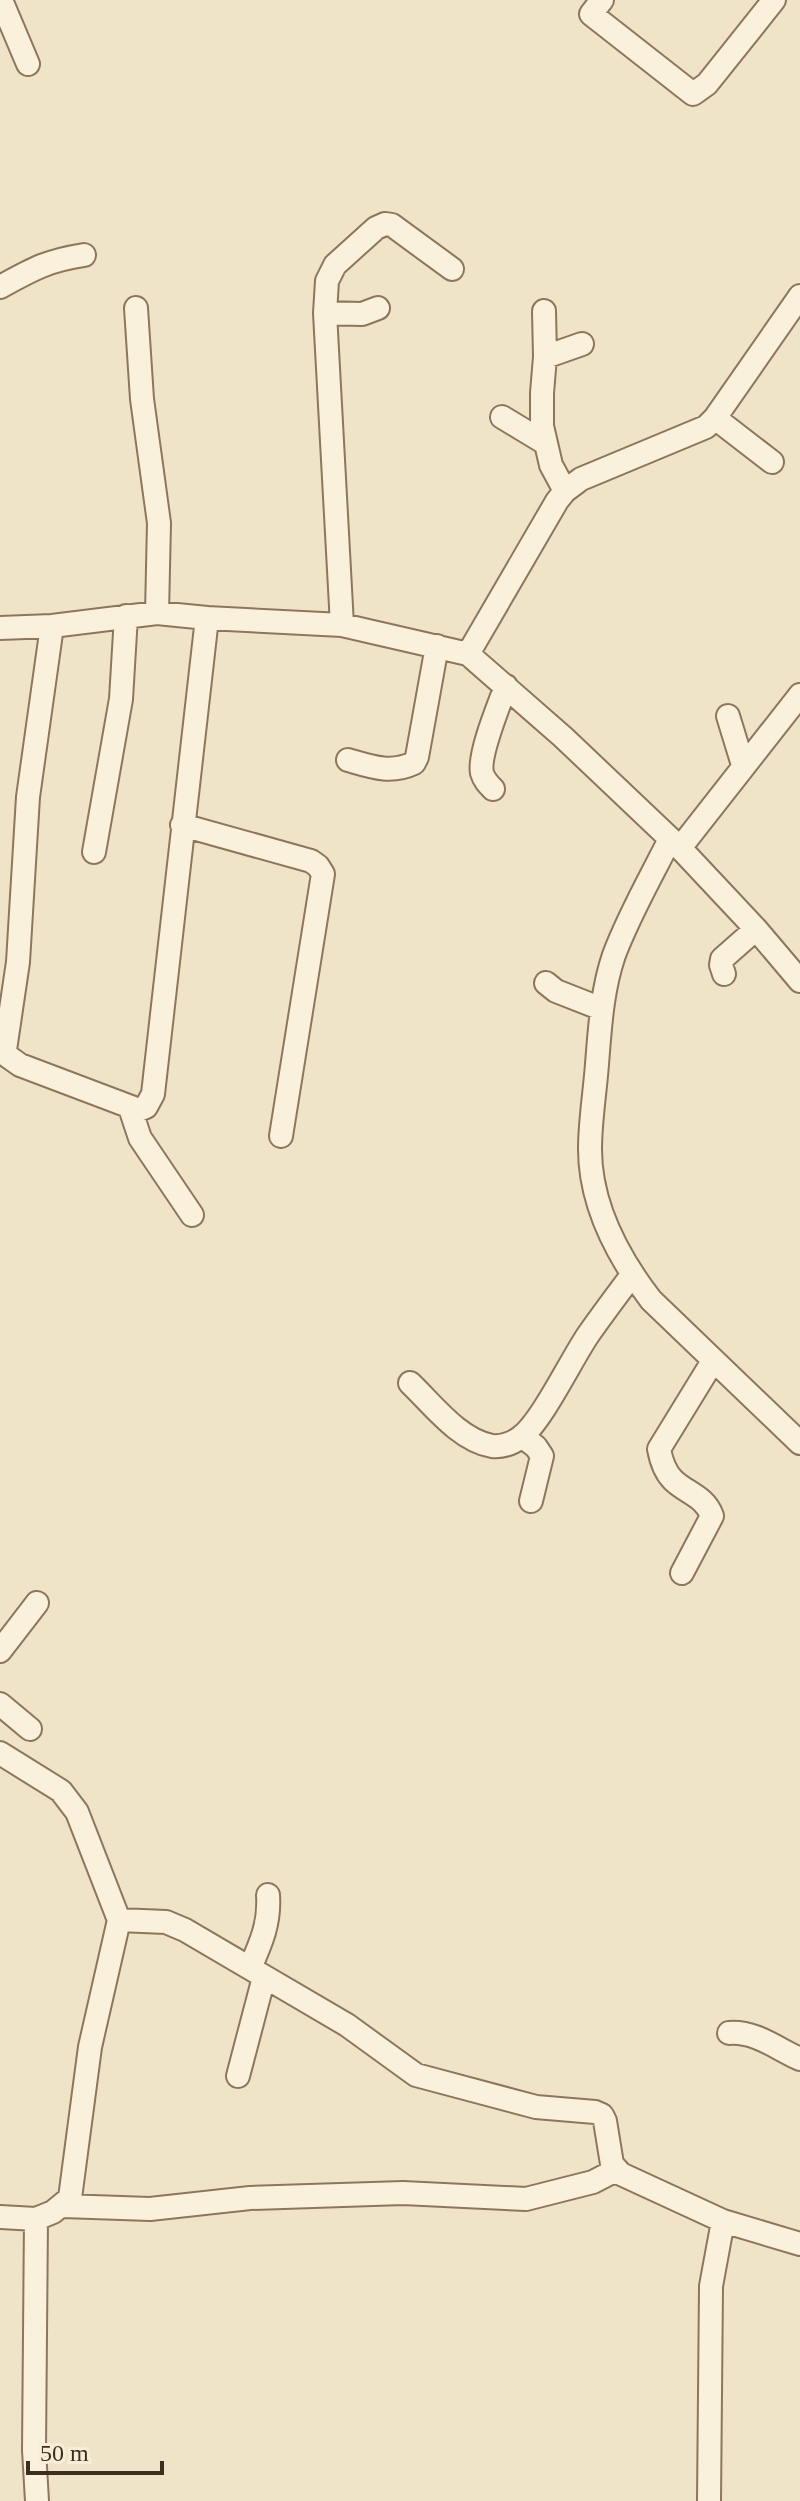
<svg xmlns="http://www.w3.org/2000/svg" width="800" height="2501" font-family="'Times New Roman',serif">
	<rect width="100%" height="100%" fill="#f0e4c8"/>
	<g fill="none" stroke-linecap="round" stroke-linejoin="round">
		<defs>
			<path id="minor" d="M1,0L28,64
				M602,0L591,14L693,94L707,84L774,0
				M0,287C33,269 46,261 84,255
				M136,308L142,399L159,523L157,613
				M544,311L545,357L542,393V426L551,465L565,491
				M325,313L362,314L378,308
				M545,357L582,344
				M502,417L545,443
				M715,418L772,462
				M342,625L325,313L327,281L335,265L376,228L385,224L392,225L452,269
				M52,626L28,797L18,962L5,1050L6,1055L20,1065L139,1110L146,1107L153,1094L207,618
				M0,628L52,626L157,613L207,618L342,625L468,654L563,737L680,848L756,929L800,981
				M468,654L557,501L565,491L581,479L706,427L715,418L800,296
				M728,716L743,765
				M348,760C372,767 391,774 414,763L417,757L437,646
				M493,789C488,784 484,780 482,773C478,755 499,705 506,686
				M182,825L311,861L318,866L323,874L281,1136
				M670,839C651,877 629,915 614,955C602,990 600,1027 597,1064C595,1092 590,1121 590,1149C590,1205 618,1257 651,1300L800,1443
				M680,848L800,695
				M94,852L121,699L126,616
				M724,974L721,965L722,959L756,929
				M546,983L556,991L602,1009
				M130,1108L140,1138L192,1215
				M410,1383C433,1405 459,1440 492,1446C502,1447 513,1443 521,1437C542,1421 571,1360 588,1335C602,1315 617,1295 632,1275
				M522,1436L536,1447L542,1456L531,1501
				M682,1573L712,1516C705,1496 686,1493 673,1480C665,1472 661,1460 659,1449L713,1361
				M0,1651L37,1603
				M0,1704L30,1729
				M0,1753L61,1791L77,1812L119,1920L90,2047L70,2198L53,2212L36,2219L34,2450L37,2501
				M119,1920L166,1922L185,1930L347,2025L416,2075L536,2107L595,2112L602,2115L605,2121L612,2164L621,2174L723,2221L800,2244
				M250,1968C261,1943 270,1923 268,1895
				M729,2033C756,2031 777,2049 800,2059
				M238,2076L264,1977
				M63,2206L150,2209L250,2198L403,2193L526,2199L593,2182L616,2170
				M0,2217L36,2219
				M709,2501L711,2286L723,2221"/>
		</defs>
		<!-- minor casing -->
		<use href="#minor" stroke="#8d765c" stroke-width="26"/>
		<!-- minor -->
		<use href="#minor" stroke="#faf1dc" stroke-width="22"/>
	</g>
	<!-- scale -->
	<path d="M28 2461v12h134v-12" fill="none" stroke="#3d2e20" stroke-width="4"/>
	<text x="40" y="2461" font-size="24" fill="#3d2e20" stroke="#f7eed8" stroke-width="6" paint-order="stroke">50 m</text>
</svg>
